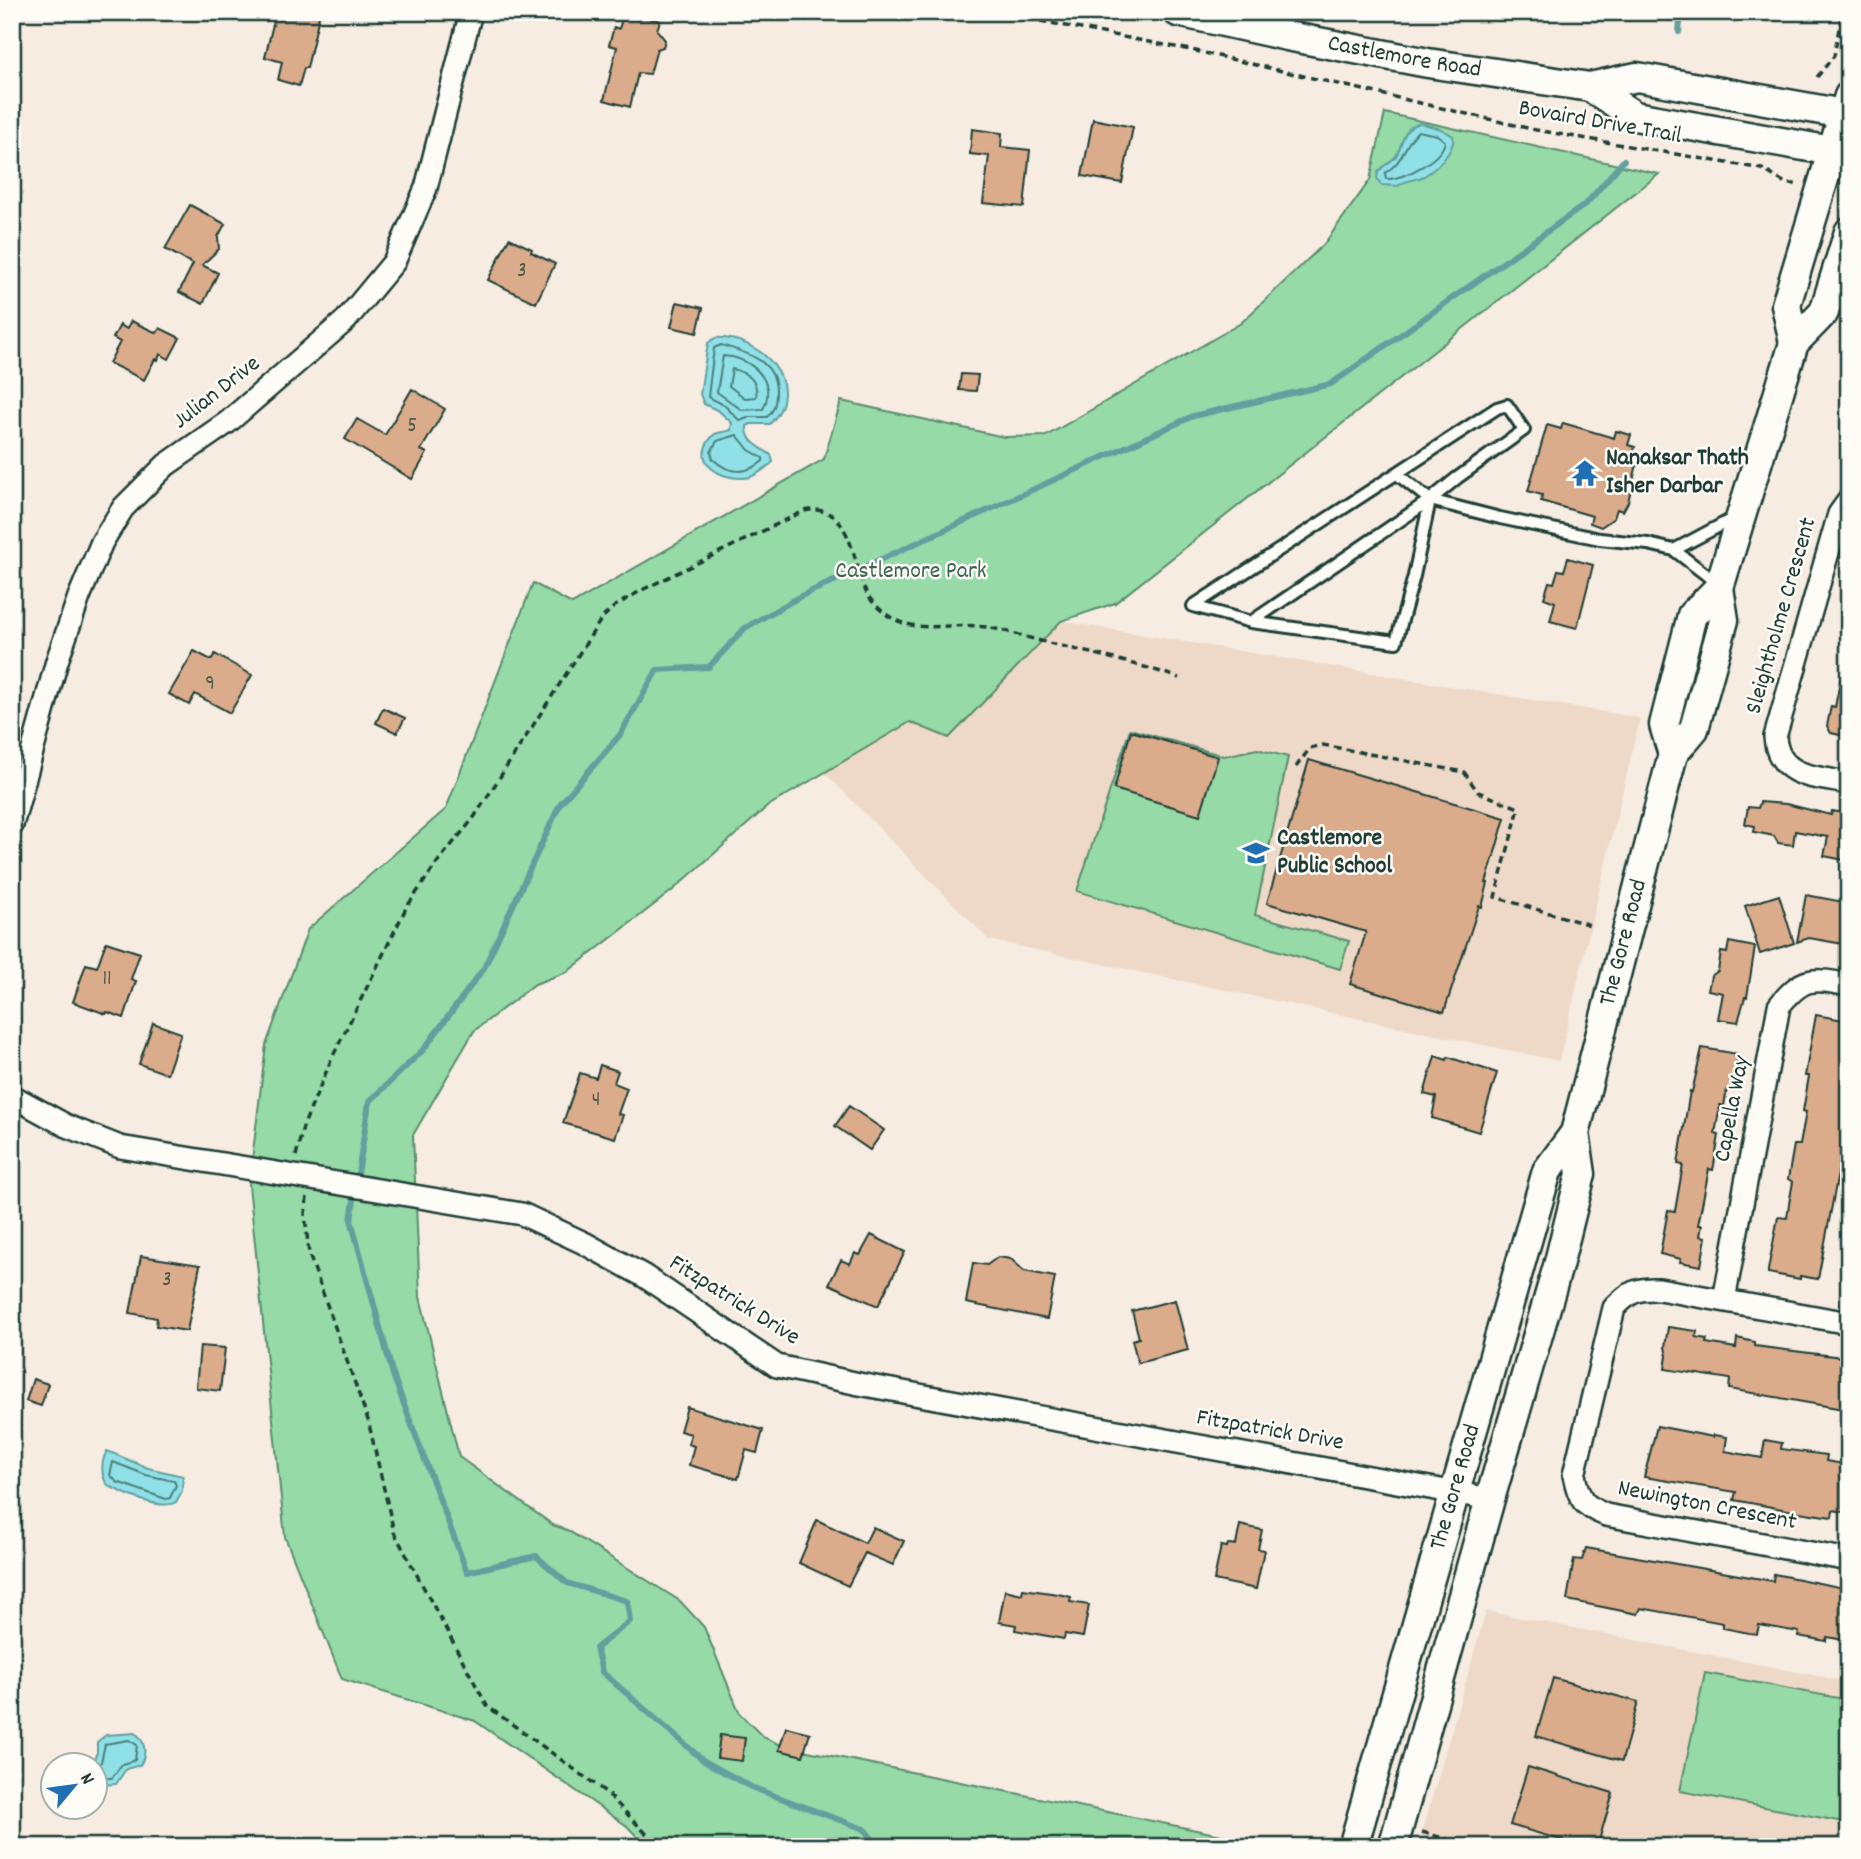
<svg xmlns="http://www.w3.org/2000/svg" width="1861" height="1859" font-family="Dekko,sans-serif">
	<rect width="100%" height="100%" fill="#f6ece2"/>
	<filter id="ink" filterUnits="userSpaceOnUse"><feTurbulence type="fractalNoise" baseFrequency=".0143" numOctaves="2"/><feDisplacementMap in="SourceGraphic" scale="14" xChannelSelector="R" yChannelSelector="G"/><feConvolveMatrix kernelMatrix="1 2 1 2 8 2 1 2 1" color-interpolation-filters="sRGB"/></filter>
	<g filter="url(#ink)">
		<!-- built -->
		<path fill="#eed9c8" d="M1061,621L1640,718L1559,1061L989,940L818,766L897,716L949,738Z
			M1486,1611L1849,1682V1847H1418Z"/>
		<!-- green -->
		<path fill="#96daa7" stroke="#5a8c6e" stroke-width="2" d="M1385,113L1659,174L1115,603L1061,621L949,738L910,722L768,806L673,890L567,972L535,984L474,1031L413,1135L420,1297L459,1457L553,1525L567,1530L680,1601L704,1627L740,1714L763,1737L783,1746L1280,1847H647L627,1826L475,1721L342,1679L285,1537L249,1185L266,1045L308,929L446,809L533,583L572,604L824,459L841,401L1004,437L1046,436L1241,323L1324,244L1370,180Z
			M1130,729L1224,756L1257,749L1288,757L1255,915L1349,941L1340,969L1077,891Z
			M1705,1673L1849,1700V1823L1680,1791Z"/>
		<!-- water -->
		<path fill="#8fe1e7" stroke="#629f9f" stroke-width="2" d="M1420,123L1441,129L1453,136C1456,150 1436,169 1424,176C1414,181 1407,179 1398,186L1381,185L1377,178L1378,172C1383,166 1391,162 1396,156C1404,142 1401,129 1420,123Z
			M715,338C759,335 809,384 770,424H751L747,426C746,442 759,446 771,455L773,462C766,468 759,474 750,477C729,482 693,468 708,442C709,441 713,435 715,434C719,432 726,432 731,430L732,423L719,411L704,404L700,394L708,343Z
			M107,1451L148,1468L183,1476L182,1491L176,1502C161,1511 123,1493 109,1486C100,1478 101,1461 107,1451Z
			M135,1733C146,1741 147,1754 140,1765L126,1769L116,1784L102,1785L96,1781L94,1764H91L97,1753V1742L106,1735Z"/>
		<g fill="none" stroke-linecap="round" stroke-linejoin="round">
			<!-- shore -->
			<path stroke="#4c7f7c" stroke-width="2" d="M1418,131L1437,135L1445,141C1443,159 1403,180 1386,179L1385,173C1406,159 1402,147 1418,131Z
				M721,345C745,352 776,360 776,391C776,401 775,410 767,417H750L740,421L724,405L708,397L714,348Z
				M723,356C750,357 778,380 763,409L742,410L717,392Z
				M732,369C747,372 759,381 756,397L745,398L729,386Z
				M737,435L749,450L763,458V461C747,475 728,474 713,459L711,452L717,441Z
				M113,1462L146,1475L174,1481L176,1485L170,1498L166,1499L117,1482L110,1475Z
				M129,1740L137,1745L135,1760L122,1764L112,1778H105L96,1774L95,1770L101,1762L105,1744Z"/>
			<!-- stream -->
			<path stroke="#629f9f" stroke-width="6" d="M1679,32L1681,12
				M879,1847L864,1829L751,1787L704,1761L602,1672L596,1648L630,1621L627,1601L567,1583L536,1556L467,1572L393,1375L351,1220L369,1102L424,1049L484,968L560,804L620,735L657,670L709,667L745,628L801,596L1193,416L1331,384L1586,204L1624,160"/>
		</g>
		<!-- building -->
		<path fill="#dbac8c" stroke="#1f3d34" stroke-width="2" d="M276,12H320L307,68H304L299,86L278,80L282,62L265,57Z
			M624,12H651L649,18L660,21L657,30L665,40L663,47L657,49L650,74L638,73L630,107L604,100L617,47L609,45L614,27L619,29Z
			M1093,119L1133,127L1122,183L1082,176Z
			M972,129L1002,133L1001,147L1030,150L1024,207L983,203L989,156L970,154Z
			M190,205L225,224L218,237L219,249L202,265L218,273L203,304L179,292L193,264L165,249Z
			M509,238L532,249L531,252L555,264L536,303L488,280Z
			M677,302L703,308L697,333L671,327Z
			M131,321L157,333L160,328L180,338L169,359L160,354L158,360L155,359L144,380L109,363L120,342L113,338L120,325L127,329Z
			M961,374L978,375L976,391L959,390Z
			M412,389L445,409L421,450L427,453L412,479L345,439L357,419L385,435Z
			M1563,423L1614,438L1616,431L1631,435L1628,445L1635,447L1632,458L1638,460L1628,502L1623,511L1617,509L1614,518L1601,527L1590,523L1592,516L1541,501L1542,495L1528,491L1547,425L1561,429Z
			M1568,558L1593,565L1577,628L1550,621L1555,602L1544,598L1549,582L1554,583L1558,570L1564,571Z
			M194,651L211,660L215,654L252,675L230,713L195,694L189,705L169,694Z
			M1841,677L1849,678V737L1831,733L1827,726L1831,706L1835,707Z
			M383,708L405,718L397,733L376,723Z
			M1131,731L1218,757L1200,815L1114,789Z
			M1309,760L1505,818L1486,883H1488L1482,907L1479,906L1444,1012L1350,984L1366,932L1267,903Z
			M1760,802L1786,804L1831,815L1832,811L1849,814V861L1824,856L1828,837L1795,831L1793,845L1778,843L1774,836L1754,832L1755,826L1745,824L1748,807L1758,808Z
			M1779,895L1794,943L1760,954L1745,906Z
			M1806,895L1849,903V945L1809,938L1797,942Z
			M106,942L140,953L131,979L136,981L124,1018L107,1012L106,1014L73,1002L86,964L97,967Z
			M1729,942L1755,947L1747,997H1745L1738,1022L1718,1019L1723,993L1708,990L1711,976L1718,971L1721,952L1727,953Z
			M1816,1015L1849,1021V1116L1818,1279L1800,1276V1279L1768,1273V1270L1778,1217L1787,1218L1789,1204L1793,1182L1788,1179L1794,1145H1800L1806,1112L1803,1111L1809,1076H1805Z
			M153,1023L181,1033L167,1074L139,1064Z
			M1702,1048L1738,1054L1732,1090L1727,1089L1724,1106L1720,1105L1715,1134L1719,1135L1714,1165L1713,1170L1709,1169L1698,1225H1702L1700,1236L1706,1237L1701,1266L1680,1262L1681,1259L1660,1254L1668,1210L1675,1211L1683,1165L1678,1164L1690,1091L1692,1092Z
			M1435,1056L1447,1060L1448,1057L1497,1073L1479,1132L1432,1118L1436,1097L1424,1094Z
			M600,1065L618,1071L614,1083L627,1088L618,1114L623,1115L615,1138L563,1123L580,1073L596,1078Z
			M849,1106L884,1130L870,1150L835,1126Z
			M871,1235L905,1252L878,1306L829,1284L841,1260L850,1264L855,1253L860,1255Z
			M141,1256L200,1265L187,1331L156,1326L157,1318L130,1313Z
			M998,1257L1011,1259L1024,1271L1055,1277L1047,1319L966,1303L973,1263L987,1265Z
			M1175,1300L1188,1350L1138,1363L1132,1340L1139,1338L1132,1311Z
			M1668,1327L1697,1331L1696,1337L1707,1339L1706,1343L1736,1348L1737,1338L1755,1342V1346L1849,1358V1410L1729,1389L1730,1379L1665,1369L1667,1356L1665,1347Z
			M200,1346L225,1348L220,1391L196,1388Z
			M33,1379L48,1384L41,1406L26,1401Z
			M687,1407L763,1430L757,1453L746,1450L738,1479L689,1465L694,1446L688,1444L691,1434L680,1431Z
			M1657,1426L1713,1437V1435L1727,1437L1725,1451L1762,1458L1765,1440L1782,1443L1781,1449L1827,1455L1826,1461L1849,1465V1513L1833,1510L1832,1517L1799,1512L1734,1500L1736,1492L1644,1477Z
			M817,1520L865,1543L873,1527L904,1541L893,1565L865,1553L848,1586L799,1563Z
			M1240,1525L1262,1530L1258,1549L1264,1550L1256,1589L1214,1580L1221,1546L1227,1547L1228,1544L1236,1545Z
			M1586,1548L1773,1581L1774,1574L1849,1589V1641L1827,1637L1826,1641L1798,1636L1799,1632L1759,1625L1757,1634L1749,1633L1723,1628V1623L1641,1608L1638,1614L1567,1600L1574,1559L1582,1560Z
			M1023,1589L1058,1594L1071,1597L1070,1602L1089,1605L1083,1637L1065,1634L1064,1639L1015,1630L1016,1625L999,1622L1005,1590L1022,1594Z
			M1553,1678L1638,1702L1622,1761L1536,1736Z
			M786,1727L810,1733L803,1756L779,1750Z
			M720,1735L745,1738L742,1761L717,1758Z
			M1528,1767L1613,1793L1597,1847H1585L1510,1825Z"/>
		<g fill="none" stroke-linecap="round" stroke-linejoin="round">
			<defs>
				<path id="lane" d="M1397,474L1430,500
					M1674,550L1736,517
					M1251,622L1430,500L1457,478L1524,430L1507,405L1497,408L1193,606L1251,622L1396,642L1414,576L1430,500L1500,518L1600,539L1648,544L1674,550L1717,583"/>
				<path id="street" d="M1849,500L1839,514L1775,737C1778,778 1816,777 1849,783
					M12,825L57,661L79,597L102,542L123,508L166,465L228,422L346,320L394,262L426,188L471,12
					M12,1096L67,1126L120,1147L522,1214L584,1243L644,1276L777,1366L859,1384L1490,1499
					M1724,1300L1779,1006C1803,976 1812,978 1849,985
					M1849,1323L1659,1289C1637,1288 1629,1292 1614,1308L1574,1475C1579,1500 1583,1506 1606,1515L1849,1560"/>
				<g id="secondary">
					<path id="s1" d="M1178,12L1287,36L1428,63L1590,87L1637,77L1849,115"/>
					<path d="M1590,87L1635,116L1849,154"/>
					<path d="M1794,343L1786,305L1849,96"/>
					<path d="M1673,754L1664,725L1692,615L1719,588"/>
					<path id="s2" d="M1353,1847L1547,1171L1575,1133L1673,754L1694,729L1724,620L1719,588L1794,343L1824,312L1849,232"/>
					<path d="M1393,1847L1490,1499L1558,1266L1581,1174L1575,1133"/>
				</g>
			</defs>
			<!-- lane casing -->
			<use href="#lane" stroke="#1f3d34" stroke-width="16"/>
			<!-- street casing -->
			<use href="#street" stroke="#1f3d34" stroke-width="26"/>
			<!-- secondary casing -->
			<use href="#secondary" stroke="#1f3d34" stroke-width="33"/>
			<!-- path -->
			<path stroke="#1f3d34" stroke-width="3.5" stroke-dasharray="7 5" stroke-linecap="butt" d="M993,12L1196,51L1536,130L1762,169L1787,184H1800
				M1817,77L1834,56L1842,12
				M1296,767L1310,748L1323,745L1464,772L1478,792L1519,808L1495,897L1590,925
				M296,1156L303,1127L332,1058L406,908L439,860L473,819L602,618L615,606L642,590L804,511C852,501 852,563 867,594C873,604 884,614 894,619C920,633 950,623 978,626C1000,628 1024,637 1045,642C1090,653 1136,663 1179,678
				M307,1197L305,1214L309,1254L368,1420L394,1532L487,1706L607,1793L659,1847
				M1422,1832L1474,1847"/>
			<!-- lane -->
			<use href="#lane" stroke="#fdfcf7" stroke-width="10"/>
			<!-- street -->
			<use href="#street" stroke="#fdfcf7" stroke-width="21"/>
			<!-- secondary -->
			<use href="#secondary" stroke="#fdfcf7" stroke-width="28"/>
		</g>
	</g>
	<!-- icons -->
	<defs>
		<symbol id="temple-bare" viewBox="-9 -9 18 18"><path d="M0-6L5-2H3V0L6.5 2.5H4V6H1.5V3h-3V6H-4V2.5H-6.5L-3 0V-2H-5Z" fill="#1f6fb2" stroke="#fdfcf7" stroke-width="2.5" paint-order="stroke"/></symbol>
		<symbol id="school-bare" viewBox="-9 -9 18 18"><path d="M0-5L7-2L0 1L-7-2ZM-4 1L0 2.5L4 1V4Q0 6-4 4Z" fill="#1f6fb2" stroke="#fdfcf7" stroke-width="2.5" paint-order="stroke"/></symbol>
	</defs>
	<g fill-rule="evenodd">
		<use href="#temple-bare" x="1566" y="454" width="38" height="38"/>
		<use href="#school-bare" x="1237" y="834" width="38" height="38"/>
	</g>
	<g text-anchor="middle" dominant-baseline="central" stroke-width="5" stroke-linejoin="round" paint-order="stroke">
		<!-- number labels -->
		<g font-size="21" fill="#4e594a">
			<text x="522" y="272">3</text>
			<text x="412" y="427">5</text>
			<text x="210" y="685">9</text>
			<text x="107" y="980">11</text>
			<text x="596" y="1101">4</text>
			<text x="167" y="1281">3</text>
		</g>
		<!-- street labels -->
		<g font-size="24" fill="#1f3d34" stroke="#fdfcf7">
			<text stroke="none"><textPath href="#s1" startOffset="231">Castlemore Road</textPath></text>
			<text transform="translate(1600 123) rotate(10)">Bovaird Drive Trail</text>
			<text transform="translate(217 393) rotate(-38)">Julian Drive</text>
			<text transform="translate(1782 616) rotate(-74)">Sleightholme Crescent</text>
			<text stroke="none"><textPath href="#s2" startOffset="947">The Gore Road</textPath></text>
			<text transform="translate(1733 1109) rotate(-79)">Capella Way</text>
			<text transform="translate(734 1301) rotate(32)">Fitzpatrick Drive</text>
			<text transform="translate(1270 1431) rotate(10)">Fitzpatrick Drive</text>
			<text stroke="none"><textPath href="#s2" startOffset="374">The Gore Road</textPath></text>
			<text transform="translate(1707 1506) rotate(11)">Newington Crescent</text>
		</g>
		<!-- poi labels -->
		<g font-size="24" font-weight="bold" fill="#1f3d34" stroke="#fdfcf7" text-anchor="start">
			<text x="1606" y="459">Nanaksar Thath<tspan x="1606" dy="28">Isher Darbar</tspan></text>
			<text x="1277" y="839">Castlemore<tspan x="1277" dy="28">Public School</tspan></text>
		</g>
		<!-- park labels -->
		<g font-size="24" fill="#3d6451" stroke="#fdfcf7">
			<text x="911" y="572">Castlemore Park</text>
		</g>
	</g>
	<!-- margin -->
	<rect width="1861" height="1859" fill="none" stroke="#fdfcf7" stroke-width="42"/>
	<rect x="21" y="21" width="1819" height="1817" fill="none" stroke="#1f3d34" stroke-width="2.5" filter="url(#ink)"/>
	<!-- north arrow -->
	<g transform="translate(74 1786) rotate(61)"><circle r="33" fill="#fdfcf7" stroke="#a4b0a9" stroke-width="2"/>
	<path d="M0-5L12 26L0 18L-12 26Z" fill="#1f6fb2"/>
	<text y="-10" font-size="19" font-weight="bold" text-anchor="middle" fill="#1f3d34">N</text>
	</g>
</svg>
